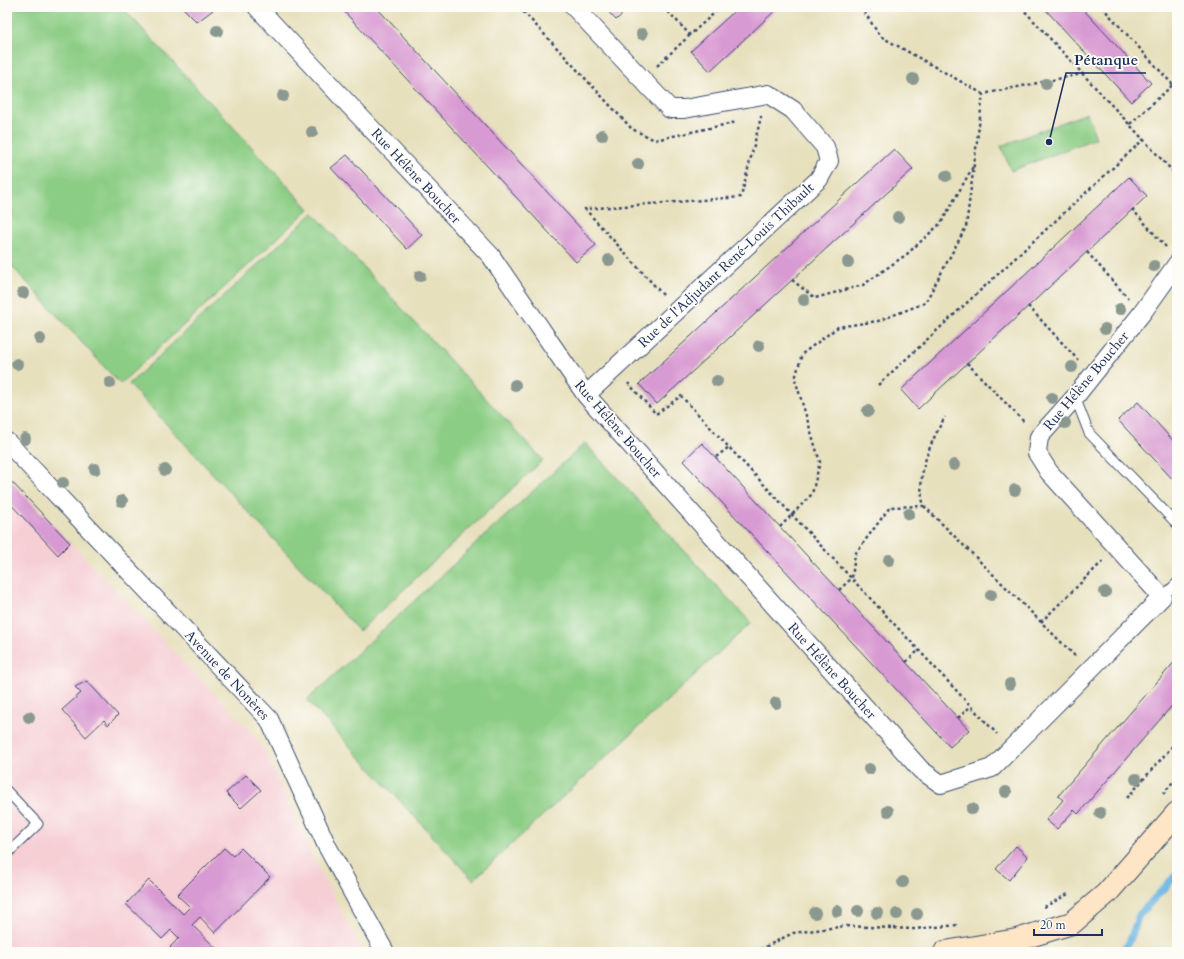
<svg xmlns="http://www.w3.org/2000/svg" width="1184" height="959" font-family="Cardo,serif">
	<rect width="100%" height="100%" fill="#fdfcf7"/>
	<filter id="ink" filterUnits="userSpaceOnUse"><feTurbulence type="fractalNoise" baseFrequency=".025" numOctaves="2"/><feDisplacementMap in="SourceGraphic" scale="8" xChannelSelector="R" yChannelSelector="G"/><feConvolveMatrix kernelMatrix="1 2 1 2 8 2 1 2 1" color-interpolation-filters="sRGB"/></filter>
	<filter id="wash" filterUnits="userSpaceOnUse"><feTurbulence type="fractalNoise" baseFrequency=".012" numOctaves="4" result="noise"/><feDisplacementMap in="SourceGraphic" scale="16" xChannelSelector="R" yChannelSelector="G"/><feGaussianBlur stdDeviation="0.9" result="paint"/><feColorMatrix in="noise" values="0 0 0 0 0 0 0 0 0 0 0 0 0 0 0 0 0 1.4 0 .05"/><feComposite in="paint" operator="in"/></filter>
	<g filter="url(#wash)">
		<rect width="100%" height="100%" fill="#e7e0bd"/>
		<!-- built -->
		<path fill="#f6cfd5" d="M7,477L250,731L265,751L314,860L357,941L365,952H7Z"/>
		<!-- green -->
		<path fill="#8ccd85" stroke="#547e72" d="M7,7H122L309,209L120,384L7,261Z
			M1087,113L1096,138L1011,171L1001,146Z
			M313,213L543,460L359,631L129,384Z
			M585,443L751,623L473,880L307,700Z"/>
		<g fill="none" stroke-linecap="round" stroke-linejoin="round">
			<!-- stream -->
			<path stroke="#68b4e1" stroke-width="7" d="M1121,952L1129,943L1139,915L1177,874"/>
		</g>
		<g id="blocks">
			<!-- building -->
			<path fill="#d89ad2" d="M182,7H210L213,10L197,22Z
				M340,7H376L596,245L576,262Z
				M604,7H630L616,20Z
				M739,7H779L710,71L691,51Z
				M1043,7H1081L1151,83L1131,102Z
				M894,149L913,169L657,404L639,384Z
				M347,155L422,235L407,249L331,168Z
				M1129,177L1147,196L918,409L901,390Z
				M1138,402L1177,445V484L1118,420Z
				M702,443L969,730L950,747L683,461Z
				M7,477L70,543L58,555L7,500Z
				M1177,659V700L1078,814L1074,810L1057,829L1046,820L1063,800L1058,796Z
				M87,681L118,715L108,725L104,720L86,737L62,710L81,693L75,687Z
				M246,775L261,790L241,808L226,793Z
				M1016,846L1028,857L1009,880L996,869Z
				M224,848L233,856L241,848L270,877L215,933L200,917L192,925L220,952H175L170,947L179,938L171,930L162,939L126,904L149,880L183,914L190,907L177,895Z"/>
		</g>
	</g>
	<g filter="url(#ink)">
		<use href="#blocks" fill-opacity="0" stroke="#3a4a6c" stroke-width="1"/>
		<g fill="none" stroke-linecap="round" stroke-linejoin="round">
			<defs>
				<path id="lane" d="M1075,397L1089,433L1177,524
					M1162,597L1177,583
					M7,791L38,824L7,854"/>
				<path id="street" d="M257,7L491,256L586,395L921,770L941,784L992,768L1162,597L1049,472L1037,453L1039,437L1075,397L1142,313L1177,264
					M574,7L670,109H684L768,94L793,110L825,147L829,161L819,179L586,395
					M7,442L269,719L327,846L385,952"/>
				<path id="secondary" d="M945,952L1017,940L1072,923L1107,893L1177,813"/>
			</defs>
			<!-- lane casing -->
			<use href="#lane" stroke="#3a4a6c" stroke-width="11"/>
			<!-- street casing -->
			<use href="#street" stroke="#3a4a6c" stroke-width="20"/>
			<!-- secondary casing -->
			<use href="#secondary" stroke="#3a4a6c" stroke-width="24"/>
			<!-- path -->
			<path stroke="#3a4a6c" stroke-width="2.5" stroke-dasharray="3 3" stroke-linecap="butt" d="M519,7L632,129L655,140L737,122
				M664,7L690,35L721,7
				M861,7L880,36L983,94
				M1021,7L1177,176
				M1102,7L1173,85
				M657,66L690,35
				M1130,124L1177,81
				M1132,209L1166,247
				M1087,252L1128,298
				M792,280L815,298L863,285L907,254L941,223L974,165
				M663,295L585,209L741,197L761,117H760
				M1028,306L1078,360
				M967,363L1025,423
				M628,383L656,414L681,396L997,734
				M878,385L1144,139
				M716,457L729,447
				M924,506L1041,622
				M780,527L812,494L820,462L795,379L802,354L838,327L878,321L925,303L966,227L983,94L1082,74
				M839,590L852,578L855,554L890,507L924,506C915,476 930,443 945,417
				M1075,656L1041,622L1103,561
				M906,662L919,650
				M958,718L971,706
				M1163,794L1177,777
				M1127,798L1177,741
				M1044,907L1070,893
				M755,952L793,933L846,926L914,929L958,925"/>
			<!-- lane -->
			<use href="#lane" stroke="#fff" stroke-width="9"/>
			<!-- street -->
			<use href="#street" stroke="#fff" stroke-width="18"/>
			<!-- secondary -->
			<use href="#secondary" stroke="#fde5c5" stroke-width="22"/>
		</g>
		<!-- trees -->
		<g fill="#8a988f">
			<circle cx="217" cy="31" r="6"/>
			<circle cx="642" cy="34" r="6"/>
			<circle cx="913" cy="79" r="6"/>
			<circle cx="1046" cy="84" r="6"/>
			<circle cx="283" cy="96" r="6"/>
			<circle cx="312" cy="132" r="6"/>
			<circle cx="602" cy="135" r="6"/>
			<circle cx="638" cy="164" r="6"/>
			<circle cx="946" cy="176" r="6"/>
			<circle cx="898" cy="217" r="6"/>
			<circle cx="609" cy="260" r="6"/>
			<circle cx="848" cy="262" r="6"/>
			<circle cx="1154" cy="266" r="6"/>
			<circle cx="420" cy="276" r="6"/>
			<circle cx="23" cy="293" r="6"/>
			<circle cx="804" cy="300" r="6"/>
			<circle cx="1120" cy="309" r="6"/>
			<circle cx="1105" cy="329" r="6"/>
			<circle cx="40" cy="339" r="6"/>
			<circle cx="759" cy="346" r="6"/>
			<circle cx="17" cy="364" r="6"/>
			<circle cx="1072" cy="367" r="6"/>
			<circle cx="717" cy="381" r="6"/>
			<circle cx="110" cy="383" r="6"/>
			<circle cx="515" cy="385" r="6"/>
			<circle cx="1052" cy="398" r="6"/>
			<circle cx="868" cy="411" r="6"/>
			<circle cx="1065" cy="423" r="6"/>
			<circle cx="25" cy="439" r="6"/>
			<circle cx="954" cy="465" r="6"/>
			<circle cx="95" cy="469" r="6"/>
			<circle cx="165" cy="470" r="6"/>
			<circle cx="63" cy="483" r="6"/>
			<circle cx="1015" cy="490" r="6"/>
			<circle cx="122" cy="501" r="6"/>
			<circle cx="909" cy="514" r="6"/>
			<circle cx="889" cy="560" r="6"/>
			<circle cx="1105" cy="592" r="6"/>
			<circle cx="991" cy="595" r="6"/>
			<circle cx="1010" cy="684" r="6"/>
			<circle cx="776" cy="703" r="6"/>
			<circle cx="29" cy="717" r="6"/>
			<circle cx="869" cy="769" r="6"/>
			<circle cx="1136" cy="779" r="6"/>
			<circle cx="1006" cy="792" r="6"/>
			<circle cx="972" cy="809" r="6"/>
			<circle cx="888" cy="811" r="6"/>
			<circle cx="1100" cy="813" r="6"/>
			<circle cx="903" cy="882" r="6"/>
			<circle cx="837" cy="911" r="6"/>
			<circle cx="858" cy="911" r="6"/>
			<circle cx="815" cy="913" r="6"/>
			<circle cx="877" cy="913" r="6"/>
			<circle cx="897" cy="914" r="6"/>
			<circle cx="917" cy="914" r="6"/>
		</g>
	</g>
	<g text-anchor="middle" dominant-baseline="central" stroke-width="3.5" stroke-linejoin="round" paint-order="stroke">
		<!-- street labels -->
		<g font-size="14" fill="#1b2f5e" stroke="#fdfcf7">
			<text transform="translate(416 176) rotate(47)">Rue Hélène Boucher</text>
			<text transform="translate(726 265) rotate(-43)">Rue de l'Adjudant René-Louis Thibault</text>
			<text transform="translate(1086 381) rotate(-50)">Rue Hélène Boucher</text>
			<text transform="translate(618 429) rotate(49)">Rue Hélène Boucher</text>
			<text transform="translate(832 671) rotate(48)">Rue Hélène Boucher</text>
			<text transform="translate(227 675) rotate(47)">Avenue de Nonères</text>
		</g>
	</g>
	<!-- callouts -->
	<path fill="none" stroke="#1b2f5e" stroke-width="1.5" d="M1049 142L1066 73H1146"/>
	<circle fill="#1b2f5e" stroke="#fdfcf7" stroke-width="1.5" cx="1049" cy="142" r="4"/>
	<g font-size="15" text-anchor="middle" font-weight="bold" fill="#1b2f5e" stroke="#fdfcf7" stroke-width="3.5" stroke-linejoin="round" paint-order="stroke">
		<text x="1106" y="65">Pétanque</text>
	</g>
	<!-- margin -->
	<rect width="1184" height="959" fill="none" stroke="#fdfcf7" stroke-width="24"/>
	<!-- scale -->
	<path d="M1034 929v6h68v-6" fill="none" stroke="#1b2f5e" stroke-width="2"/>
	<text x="1040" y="929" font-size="12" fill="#1b2f5e" stroke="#fdfcf7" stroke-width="3" paint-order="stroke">20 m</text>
</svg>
